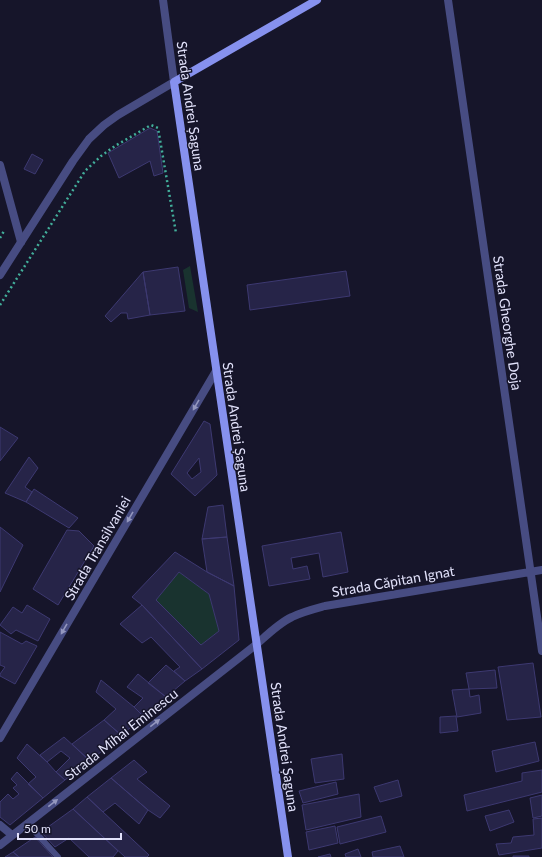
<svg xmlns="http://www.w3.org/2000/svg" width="542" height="857" font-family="Lato,sans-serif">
	<rect width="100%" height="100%" fill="#16152a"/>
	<!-- green -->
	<path fill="#19332f" d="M190,266L198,312L189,308L183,270Z
		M179,572L209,594L219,631L201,645L156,600Z"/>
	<!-- building -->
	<path fill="#262448" stroke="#3d3971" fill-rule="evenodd" d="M150,128L157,131L163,173L154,176L150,161L119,178L108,153Z
		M32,154L43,160L35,174L24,169Z
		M178,267L185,311L150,315L143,272Z
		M346,271L350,296L250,310L247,285Z
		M143,272L150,315L128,319L127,313H121L111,322L105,316Z
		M204,421L210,424L217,475L195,496L171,474ZM199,458L201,472L192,479L187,473Z
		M0,427L18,438L0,461Z
		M29,457L38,468L25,487L32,492L26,502L5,493Z
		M34,489L78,518L69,528L26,502Z
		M223,505L227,537L202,539L208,507Z
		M0,527L23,545L0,592Z
		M67,530L79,531L94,546L58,605L33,589Z
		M341,532L348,572L323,577L319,553L291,558L293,569L307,566L310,579L269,586L262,546Z
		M227,537L234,586L207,572L202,539Z
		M175,552L207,572L234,586L239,640L202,669L142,605L132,597ZM179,572L209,594L219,631L201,645L156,600Z
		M27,605L50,619L38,641L16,630L11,634L0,625L13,607L22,613Z
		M142,605L202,669L185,681L174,671L180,667L151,637L142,643L120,624Z
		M0,632L22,644L26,641L37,646L15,684L0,676V674L5,667L0,665Z
		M533,663L541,717L507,720L498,667Z
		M166,665L185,681L166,697L148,683Z
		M495,670L497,688L469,689L466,673Z
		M138,674L166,697L144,717L134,707L143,698L127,687Z
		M101,680L134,707L144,717L121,735L104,720L116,709L96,692Z
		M469,689L470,697L479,695L481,713L457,717L452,690Z
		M456,716L458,731L440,733V717Z
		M104,720L121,735L90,761L72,744Z
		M64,737L90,761L65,780L56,772L70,758L61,751L47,762L40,755Z
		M535,742L539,761L496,772L492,751Z
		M27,744L47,762L56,772L65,780L43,798L28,784L36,777L17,758Z
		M342,754L344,779L315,783L311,759Z
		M134,760L147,772L137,779L170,806L160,818L148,810L111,778Z
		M542,770V792L467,811L464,795L522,781V773Z
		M17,772L43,798L10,825L0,817V802L8,794L13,799L19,794L13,788L17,785L11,779Z
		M111,778L148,810L139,824L115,803L103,812L87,797Z
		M398,780L402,796L380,802L374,787Z
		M336,782L338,794L303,803L299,791Z
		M359,794L361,817L306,830L302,805Z
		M542,795V816L533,818L530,798Z
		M87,797L149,855L147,857H125L73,809Z
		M73,809L118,851L113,857H89L69,838L55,847L41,832Z
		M509,810L514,822L490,831L485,816Z
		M381,816L386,832L340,844L337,827Z
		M542,818V848L499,855L496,844L511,843L513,837L534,835L533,819Z
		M335,826L338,843L309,850L306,832Z
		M35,837L53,857H19L13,852Z
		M400,846L404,857H373L372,852Z
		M358,849L361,857H346L345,854Z
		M13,852L19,857H5Z
		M330,854L331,857H318Z
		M513,856H529V857H513Z"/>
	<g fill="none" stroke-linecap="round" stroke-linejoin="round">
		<!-- path -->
		<path stroke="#42ae9a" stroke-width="2.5" stroke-dasharray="2 3" stroke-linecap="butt" d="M0,238L4,231
			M0,305L85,171L101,156L115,146L151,125L158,128L176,233"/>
		<!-- service -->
		<path stroke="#474c82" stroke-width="6" d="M27,823L58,857"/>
		<!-- pedestrian -->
		<path stroke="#474c82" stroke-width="8" d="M0,825L12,835"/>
		<!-- minor -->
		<path stroke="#474c82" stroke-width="8" d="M448,0L542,651
			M0,165L21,242
			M257,644C268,634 279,623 292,617C302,612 314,609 325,606L542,570"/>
		<!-- tertiary -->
		<path stroke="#474c82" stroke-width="8" d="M0,275L73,161L89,139L104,125L118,115L174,82L163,0
			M0,738L216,371
			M0,845L257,644"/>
		<!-- secondary -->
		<path stroke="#8691ee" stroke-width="8" d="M288,857C251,599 211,340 174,82L317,0"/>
	</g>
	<!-- one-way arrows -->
	<defs><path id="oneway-solid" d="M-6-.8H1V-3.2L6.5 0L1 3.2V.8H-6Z"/></defs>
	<g fill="#9497be">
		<use href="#oneway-solid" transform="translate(196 405) rotate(120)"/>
		<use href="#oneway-solid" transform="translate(130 517) rotate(120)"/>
		<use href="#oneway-solid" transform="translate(64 629) rotate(120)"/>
		<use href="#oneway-solid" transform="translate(155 723) rotate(-38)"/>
		<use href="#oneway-solid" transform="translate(53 803) rotate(-38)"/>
	</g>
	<g text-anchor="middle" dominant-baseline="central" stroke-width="3" stroke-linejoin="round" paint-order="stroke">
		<!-- street labels -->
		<g font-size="14" fill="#e2e2fb" stroke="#16152a">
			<text transform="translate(191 106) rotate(82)">Strada Andrei Șaguna</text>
			<text transform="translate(508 323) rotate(82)">Strada Gheorghe Doja</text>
			<text transform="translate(237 427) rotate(82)">Strada Andrei Șaguna</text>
			<text transform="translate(97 548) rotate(-60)">Strada Transilvaniei</text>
			<text transform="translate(393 581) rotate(-10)">Strada Căpitan Ignat</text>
			<text transform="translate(121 734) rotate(-38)">Strada Mihai Eminescu</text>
			<text transform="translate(285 747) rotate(82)">Strada Andrei Șaguna</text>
		</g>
	</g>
	<!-- scale -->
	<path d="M18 833v6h103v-6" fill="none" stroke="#e2e2fb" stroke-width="2"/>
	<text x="24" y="833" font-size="12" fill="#e2e2fb" stroke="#16152a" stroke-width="3" paint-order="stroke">50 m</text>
</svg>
